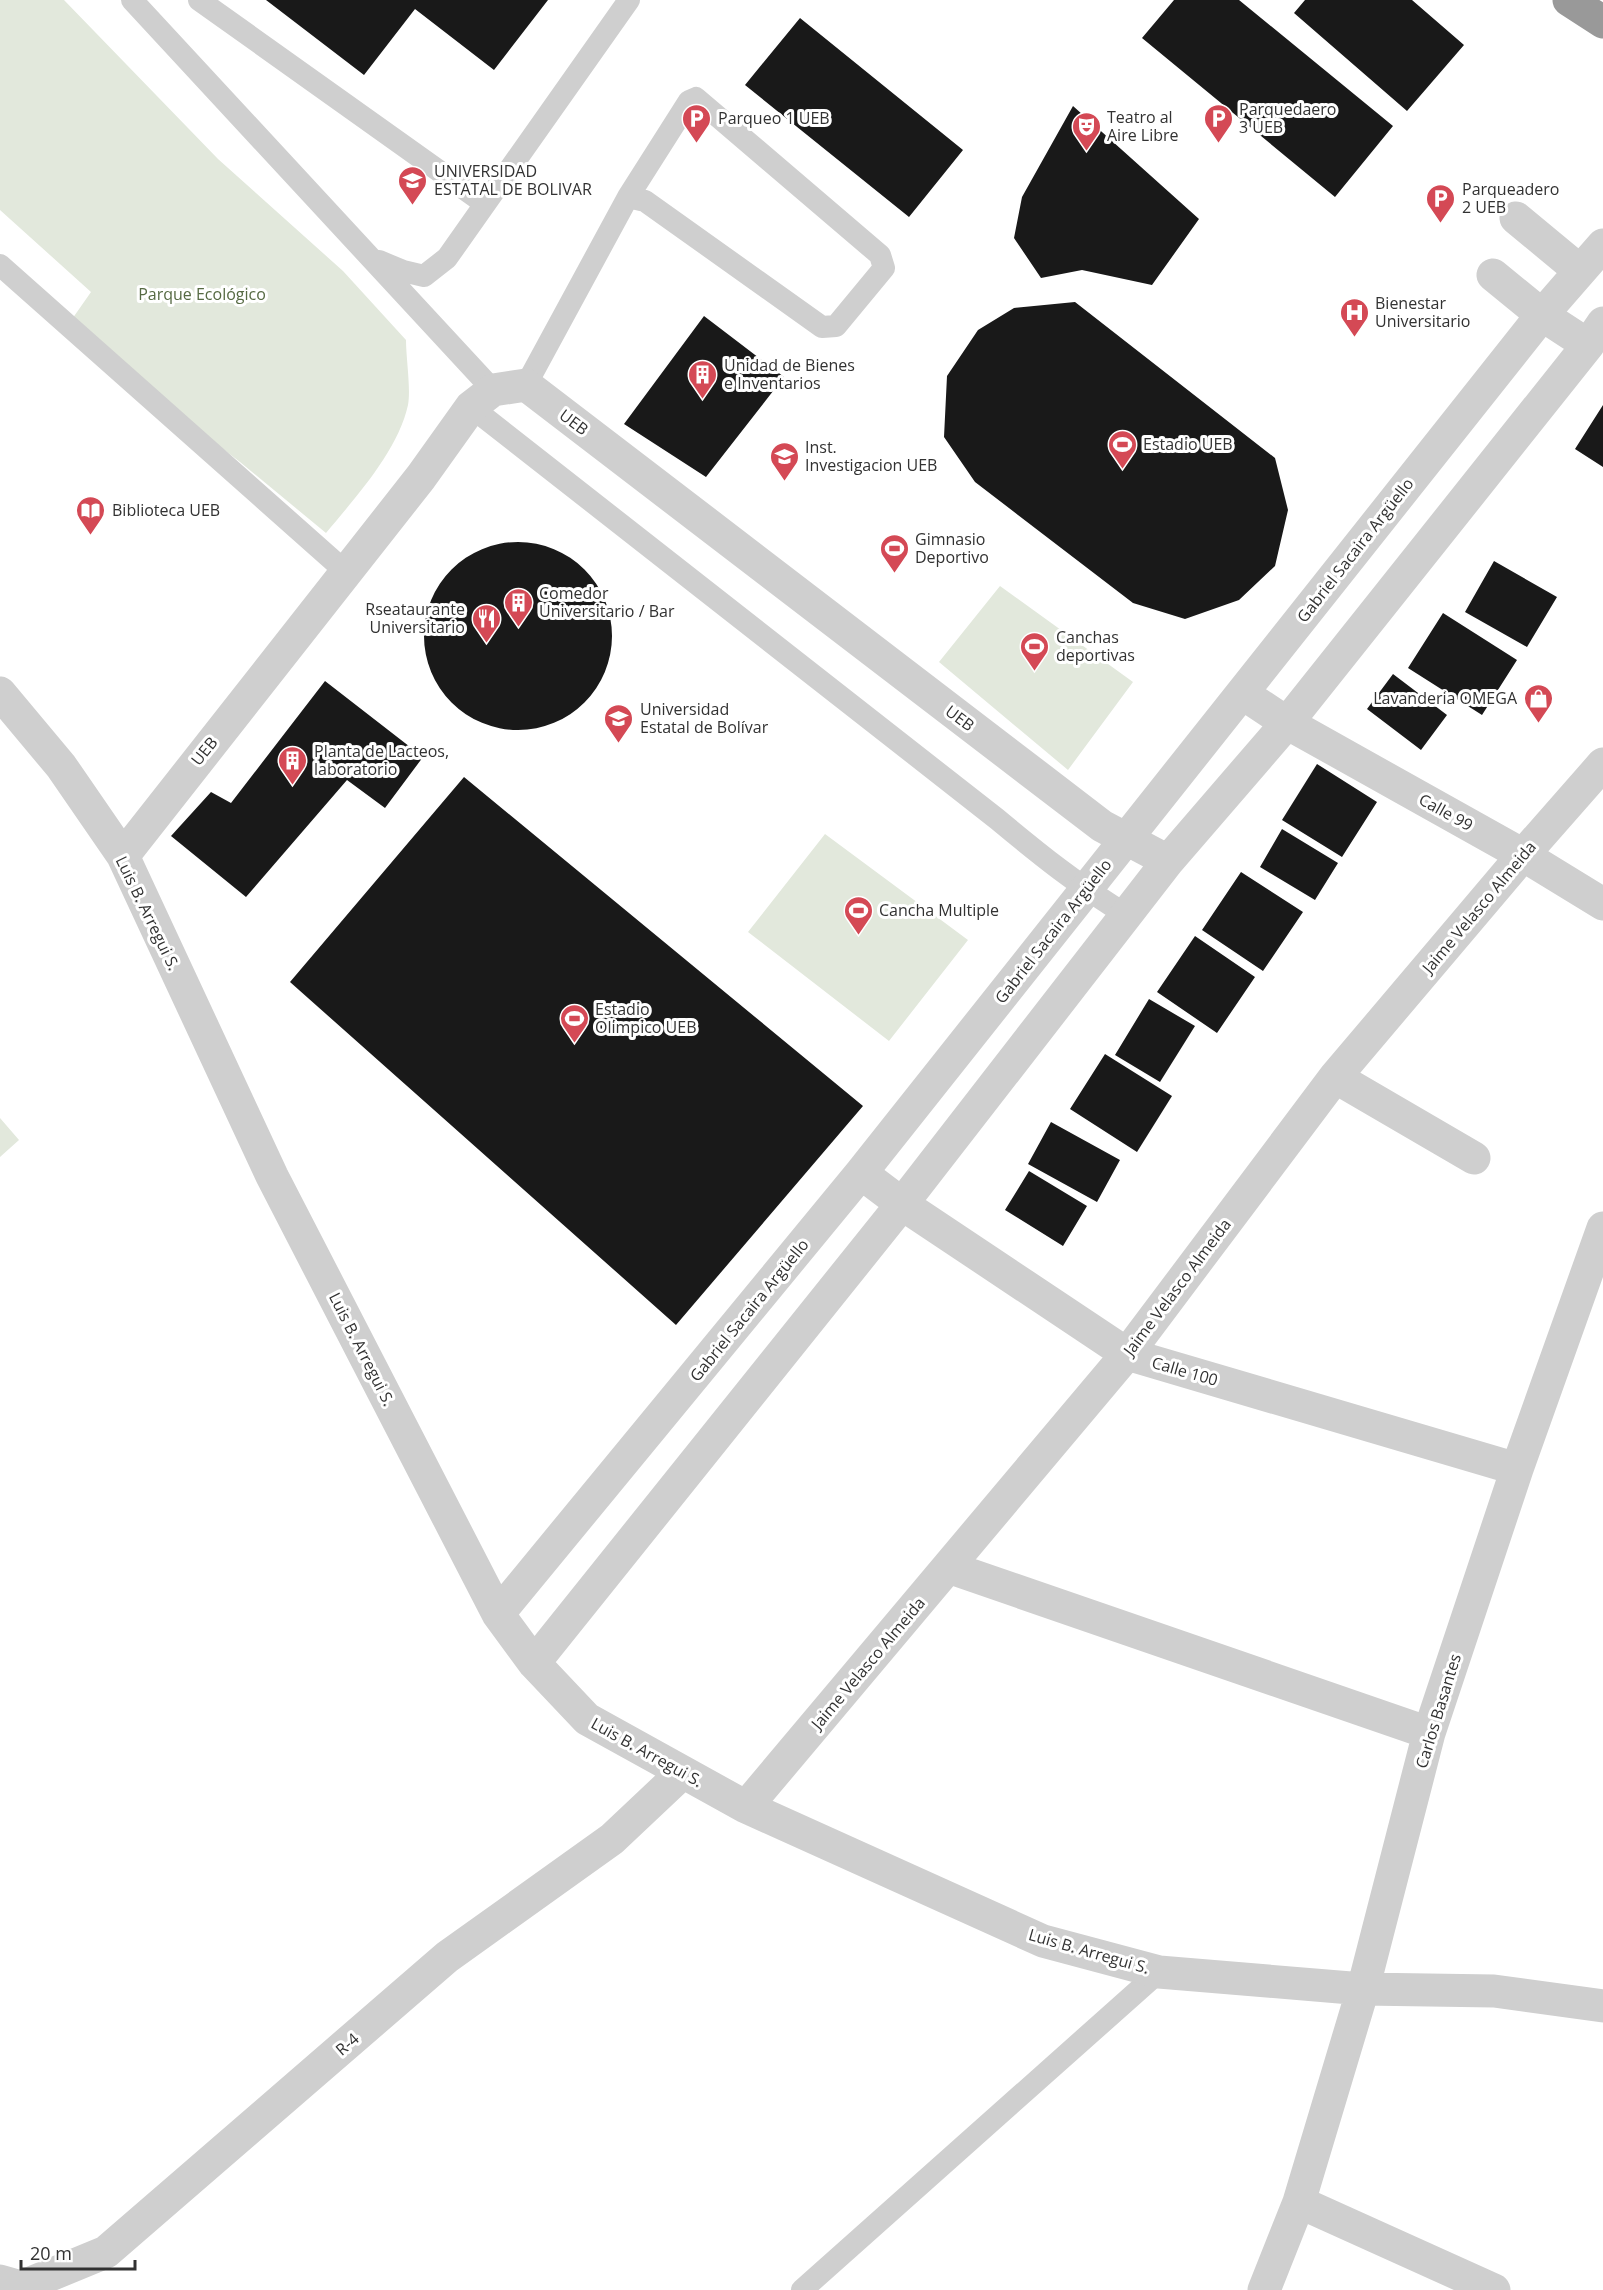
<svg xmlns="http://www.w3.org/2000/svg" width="1603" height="2290" font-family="'Open Sans',sans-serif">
	<rect width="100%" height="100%" fill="#fff"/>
	<!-- green -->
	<path fill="#e2e8dc" d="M0,0H64L218,159L343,271L406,340C406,358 411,389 408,405C398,451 355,498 326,533L240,462L127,375L70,322L91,292L0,210Z
		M1000,586L1133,682L1068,770L939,662Z
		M825,834L968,940L889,1041L748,932Z
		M0,1118L19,1140L0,1157Z"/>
	<!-- building -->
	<path fill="#191919" d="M266,0H548L494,70L415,9L364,75Z
		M1174,0H1239L1393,126L1335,197L1142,38Z
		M1305,0H1412L1464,45L1407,111L1294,13Z
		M800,18L963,150L909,217L745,85Z
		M1073,106L1199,219L1152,285L1082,270L1041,278L1014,238L1022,197Z
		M1075,302L1275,458L1288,510L1275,566L1239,600L1185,619L1133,603L975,482L944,437L947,376L978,330L1014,308Z
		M704,316L784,377L706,477L624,424Z
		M1603,405V467L1575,449Z
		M424 636a94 94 0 1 1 188 0a94 94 0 1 1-188 0Z
		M1494,561L1557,597L1527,647L1465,612Z
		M1443,613L1517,660L1482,715L1408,668Z
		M1393,674L1447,715L1421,750L1367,709Z
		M325,681L423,757L385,808L347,780L246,897L171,836L211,792L231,803Z
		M1317,764L1377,802L1342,857L1282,820Z
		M464,777L863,1106L676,1325L290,982Z
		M1282,829L1338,863L1315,900L1260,867Z
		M1241,872L1303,912L1263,971L1202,930Z
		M1195,936L1255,977L1217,1033L1157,992Z
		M1149,999L1195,1026L1160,1082L1115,1055Z
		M1105,1054L1172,1096L1137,1152L1070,1109Z
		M1051,1122L1120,1160L1097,1202L1028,1164Z
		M1029,1171L1087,1206L1063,1246L1005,1210Z"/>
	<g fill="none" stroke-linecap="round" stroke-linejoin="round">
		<!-- lane -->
		<path stroke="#cfcfcf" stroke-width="22" d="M132,0L493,390
			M199,0L484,203
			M379,261L403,271L424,276L447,258L629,0
			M0,265L346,572
			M526,385L628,197L689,101L696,98L880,255L884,268L836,326L822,327L645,201L628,197
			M471,407L997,819C1039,854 1080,887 1127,915
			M802,2290L1159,1972"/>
		<!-- street -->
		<path stroke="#cfcfcf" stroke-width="33" d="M1516,218L1580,271
			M1493,275L1542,315L1588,345
			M0,693L61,766L123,856L272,1176L498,1614L534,1663L587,1719L746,1807L1043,1941L1159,1972L1363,1989L1494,1991L1603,2006
			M1242,693L1287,723L1523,855L1603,904
			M123,856L421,477L471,407L493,390L526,385L1102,826L1168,861
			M1335,1077L1474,1158
			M861,1173L902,1204L1127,1354L1517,1469
			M948,1567L1429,1733
			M498,1614L861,1173L1542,315L1603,245
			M534,1663L902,1204L1168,861L1287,723L1588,345L1603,323
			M746,1807L1127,1354L1335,1077L1523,855L1603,764
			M1299,2202L1494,2290
			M0,2281L21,2287L106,2252L447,1957L612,1839L682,1773
			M1264,2290L1299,2202L1363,1989L1429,1733L1517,1469L1603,1228"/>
		<!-- highway -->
		<path stroke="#999" stroke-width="33" d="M1569,0L1603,22"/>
	</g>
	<!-- icons -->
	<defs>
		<symbol id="parking-pin" viewBox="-11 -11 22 30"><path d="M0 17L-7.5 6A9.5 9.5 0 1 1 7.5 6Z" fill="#d44955" stroke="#fff"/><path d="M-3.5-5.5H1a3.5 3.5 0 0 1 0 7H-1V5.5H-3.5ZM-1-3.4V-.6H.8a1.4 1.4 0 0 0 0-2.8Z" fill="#fff"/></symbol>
		<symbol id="theatre-pin" viewBox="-11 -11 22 30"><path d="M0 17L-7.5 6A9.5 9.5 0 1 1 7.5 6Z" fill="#d44955" stroke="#fff"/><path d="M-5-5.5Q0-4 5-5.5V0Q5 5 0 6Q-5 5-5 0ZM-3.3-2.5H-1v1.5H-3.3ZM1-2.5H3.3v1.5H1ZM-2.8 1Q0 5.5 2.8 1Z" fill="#fff"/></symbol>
		<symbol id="university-pin" viewBox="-11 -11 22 30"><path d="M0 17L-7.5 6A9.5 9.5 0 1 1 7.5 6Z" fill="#d44955" stroke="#fff"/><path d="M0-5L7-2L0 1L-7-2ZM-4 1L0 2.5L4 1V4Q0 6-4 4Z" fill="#fff"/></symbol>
		<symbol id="hospital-pin" viewBox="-11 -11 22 30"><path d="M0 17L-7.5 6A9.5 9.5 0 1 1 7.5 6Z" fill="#d44955" stroke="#fff"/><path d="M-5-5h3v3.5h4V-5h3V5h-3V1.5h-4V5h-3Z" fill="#fff"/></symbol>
		<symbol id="building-pin" viewBox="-11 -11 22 30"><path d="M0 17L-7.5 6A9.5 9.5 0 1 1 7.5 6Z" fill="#d44955" stroke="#fff"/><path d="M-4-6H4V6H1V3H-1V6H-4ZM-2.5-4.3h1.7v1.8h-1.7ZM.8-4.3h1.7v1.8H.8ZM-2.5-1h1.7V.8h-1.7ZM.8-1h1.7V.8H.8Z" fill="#fff"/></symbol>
		<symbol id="stadium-pin" viewBox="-11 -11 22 30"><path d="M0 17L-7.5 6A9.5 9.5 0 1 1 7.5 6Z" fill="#d44955" stroke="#fff"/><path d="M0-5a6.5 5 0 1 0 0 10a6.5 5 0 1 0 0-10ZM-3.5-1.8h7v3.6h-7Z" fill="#fff"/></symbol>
		<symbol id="library-pin" viewBox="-11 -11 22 30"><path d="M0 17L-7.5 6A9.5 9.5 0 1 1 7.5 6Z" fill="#d44955" stroke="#fff"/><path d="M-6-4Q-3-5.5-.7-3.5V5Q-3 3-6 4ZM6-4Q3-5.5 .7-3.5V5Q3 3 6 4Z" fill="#fff"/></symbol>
		<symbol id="restaurant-pin" viewBox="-11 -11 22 30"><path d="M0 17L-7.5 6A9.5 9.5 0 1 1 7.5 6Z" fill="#d44955" stroke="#fff"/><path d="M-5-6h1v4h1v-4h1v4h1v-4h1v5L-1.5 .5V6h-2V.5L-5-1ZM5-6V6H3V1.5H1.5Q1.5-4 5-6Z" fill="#fff"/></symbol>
		<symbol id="shop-pin" viewBox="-11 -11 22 30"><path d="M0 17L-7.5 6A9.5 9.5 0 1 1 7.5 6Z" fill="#d44955" stroke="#fff"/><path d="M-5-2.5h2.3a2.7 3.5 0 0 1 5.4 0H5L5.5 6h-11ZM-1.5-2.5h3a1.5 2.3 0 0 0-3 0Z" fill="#fff"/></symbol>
	</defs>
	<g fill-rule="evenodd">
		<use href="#parking-pin" x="680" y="102" width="33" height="45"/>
		<use href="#parking-pin" x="1202" y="102" width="33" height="45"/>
		<use href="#theatre-pin" x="1070" y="110" width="33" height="45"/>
		<use href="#university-pin" x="396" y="164" width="33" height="45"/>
		<use href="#parking-pin" x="1424" y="182" width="33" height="45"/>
		<use href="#hospital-pin" x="1338" y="296" width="33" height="45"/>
		<use href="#building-pin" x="686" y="358" width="33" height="45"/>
		<use href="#stadium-pin" x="1106" y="428" width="33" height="45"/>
		<use href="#university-pin" x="768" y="440" width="33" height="45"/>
		<use href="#library-pin" x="74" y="494" width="33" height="45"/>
		<use href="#stadium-pin" x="878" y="532" width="33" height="45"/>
		<use href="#building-pin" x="502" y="586" width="33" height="45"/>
		<use href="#restaurant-pin" x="470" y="602" width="33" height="45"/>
		<use href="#stadium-pin" x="1018" y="630" width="33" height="45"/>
		<use href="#shop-pin" x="1522" y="682" width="33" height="45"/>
		<use href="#university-pin" x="602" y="702" width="33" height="45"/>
		<use href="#building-pin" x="276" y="744" width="33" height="45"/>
		<use href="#stadium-pin" x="842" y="894" width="33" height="45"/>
		<use href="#stadium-pin" x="558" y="1002" width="33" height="45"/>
	</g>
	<g text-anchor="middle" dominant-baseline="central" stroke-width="6" stroke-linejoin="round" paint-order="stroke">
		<!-- poi labels -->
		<g font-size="16" fill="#323232" stroke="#fff" text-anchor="start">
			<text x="1239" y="109">Parquedaero<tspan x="1239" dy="18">3 UEB</tspan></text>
			<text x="1107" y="117">Teatro al<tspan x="1107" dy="18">Aire Libre</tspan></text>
			<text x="718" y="118">Parqueo 1 UEB</text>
			<text x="434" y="171">UNIVERSIDAD<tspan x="434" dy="18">ESTATAL DE BOLIVAR</tspan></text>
			<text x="1462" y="189">Parqueadero<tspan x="1462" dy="18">2 UEB</tspan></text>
			<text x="1375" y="303">Bienestar<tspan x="1375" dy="18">Universitario</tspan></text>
			<text x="724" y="365">Unidad de Bienes<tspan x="724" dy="18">e Inventarios</tspan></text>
			<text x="1143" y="444">Estadio UEB</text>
			<text x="805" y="447">Inst.<tspan x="805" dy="18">Investigacion UEB</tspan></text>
			<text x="112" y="510">Biblioteca UEB</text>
			<text x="915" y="539">Gimnasio<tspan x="915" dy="18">Deportivo</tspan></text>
			<text x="539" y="593">Comedor<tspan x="539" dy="18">Universitario / Bar</tspan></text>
			<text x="465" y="609" text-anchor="end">Rseataurante<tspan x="465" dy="18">Universitario</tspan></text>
			<text x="1056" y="637">Canchas<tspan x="1056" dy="18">deportivas</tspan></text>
			<text x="1517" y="698" text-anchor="end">Lavanderia OMEGA</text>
			<text x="640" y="709">Universidad<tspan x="640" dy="18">Estatal de Bolívar</tspan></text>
			<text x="314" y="751">Planta de Lacteos,<tspan x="314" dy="18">laboratorio</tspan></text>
			<text x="879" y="910">Cancha Multiple</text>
			<text x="595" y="1009">Estadio<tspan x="595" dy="18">Olimpico UEB</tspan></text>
		</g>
		<!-- park labels -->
		<g font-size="16" fill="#566a43" stroke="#fff">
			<text x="202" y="294">Parque Ecológico</text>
		</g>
		<!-- street labels -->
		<g font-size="16" fill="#323232" stroke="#fff">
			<text transform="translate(574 422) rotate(37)">UEB</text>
			<text transform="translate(1355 550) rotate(-52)">Gabriel Sacaira Argüello</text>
			<text transform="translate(960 718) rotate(37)">UEB</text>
			<text transform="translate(204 751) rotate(-51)">UEB</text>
			<text transform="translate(1446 812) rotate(29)">Calle 99</text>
			<text transform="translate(1479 907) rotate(-50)">Jaime Velasco Almeida</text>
			<text transform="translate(148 913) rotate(64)">Luis B. Arregui S.</text>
			<text transform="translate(1053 931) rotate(-52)">Gabriel Sacaira Argüello</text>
			<text transform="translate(1177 1287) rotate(-53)">Jaime Velasco Almeida</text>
			<text transform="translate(749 1310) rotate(-51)">Gabriel Sacaira Argüello</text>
			<text transform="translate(362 1349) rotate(63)">Luis B. Arregui S.</text>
			<text transform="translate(1185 1371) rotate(16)">Calle 100</text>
			<text transform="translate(868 1663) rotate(-50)">Jaime Velasco Almeida</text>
			<text transform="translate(1438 1711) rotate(-73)">Carlos Basantes</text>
			<text transform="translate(647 1752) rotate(29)">Luis B. Arregui S.</text>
			<text transform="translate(1089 1951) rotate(16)">Luis B. Arregui S.</text>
			<text transform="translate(347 2044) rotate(-41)">R-4</text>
		</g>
	</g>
	<!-- scale -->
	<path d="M21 2260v9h114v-9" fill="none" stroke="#323232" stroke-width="3"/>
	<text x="30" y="2260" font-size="18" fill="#323232" stroke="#ffffff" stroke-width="4.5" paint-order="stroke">20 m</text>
</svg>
